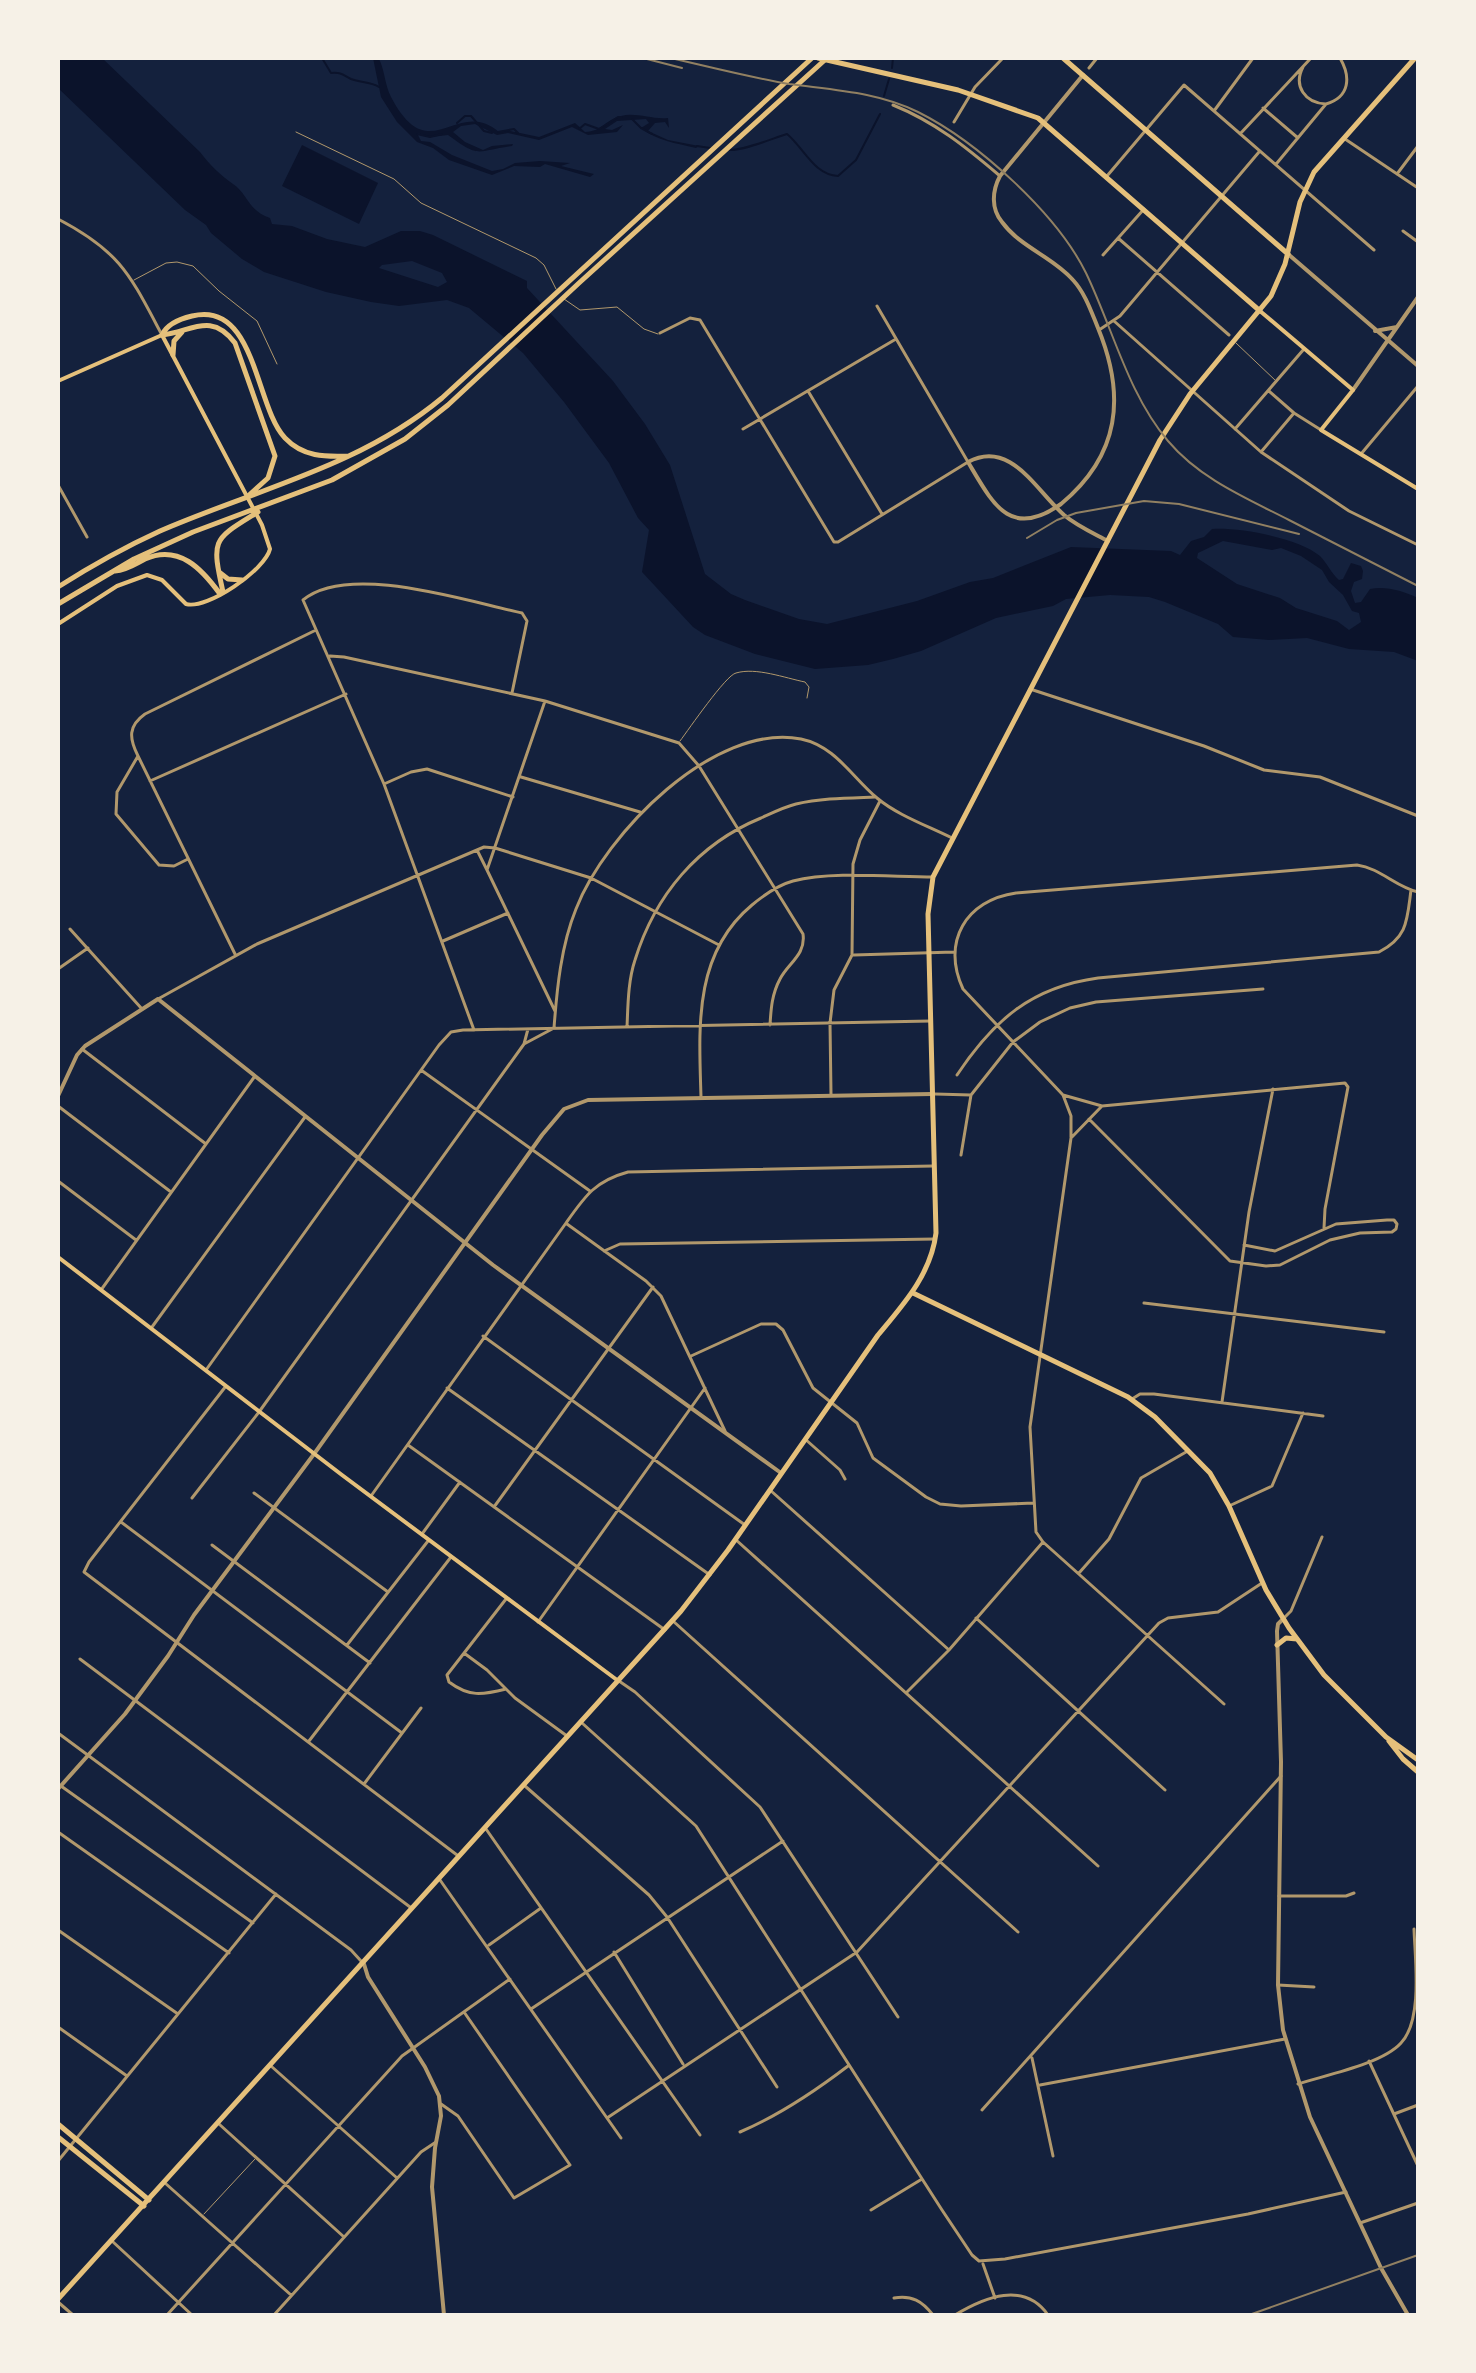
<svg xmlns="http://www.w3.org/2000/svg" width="1476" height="2373" font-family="Cabin,sans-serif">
	<rect width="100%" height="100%" fill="#14213d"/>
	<!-- water -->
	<path fill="#0b132b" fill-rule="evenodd" d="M58,58H102L200,152C210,165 220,175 233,184C248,194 248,211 270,218L272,224L292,226L327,239L365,247L401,231H420L433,235L527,281V288L613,381L645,424L670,465L705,574L731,594L745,600L799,619L827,624L917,601L970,582L993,578L1071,547L1171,551L1180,555L1191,541L1204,537L1212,529C1239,527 1299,538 1320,556C1327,563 1331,573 1339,580L1343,579L1351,563L1361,566L1363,571L1362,579L1354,582L1351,591L1355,603L1361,602L1370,589C1387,586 1402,591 1418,598V661L1394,652L1349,649L1307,638L1269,640L1233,637L1218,624L1165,602L1149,597L1110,595L1066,599L1053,606L996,618L921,651L893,659L868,665L815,669L755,654L705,635L693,627L642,572L649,530L638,518L609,463L564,402L523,353L469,308L447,300L399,306L371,302L326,292L264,272L242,259L211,233L206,225L185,210L58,88ZM412,261L442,273L447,282L438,287L379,268L382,265ZM1223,541L1272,550L1281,548L1301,556L1322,570L1329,582L1343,595L1352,611L1359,613L1361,622L1349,630L1337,621L1296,608L1280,598L1237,584L1197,558L1198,553Z
		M373,58H378L380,61C385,73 385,85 391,97C430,171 456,96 499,132L506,130L539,137L575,123L585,132C603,131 605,120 621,116C636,112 653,120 668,118L669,128L665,122L655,123L648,131L668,140L699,146L696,148C675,143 658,141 641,128L649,123L646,119L617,121L605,129L612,130L623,125L617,132L588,135L572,127L539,140L508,133L497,135L475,124L461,126L453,132L465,142L483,150L492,146L513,144L512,146C475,151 481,159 448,135L431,137L417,133L421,141L430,142L452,155L492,171L503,169L515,163L540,161L570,163L561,166L594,174L590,177L545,164L540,167L514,166L492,175L449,160L433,148L417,142L397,122L381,97Z
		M302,145L378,183L359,224L282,186Z"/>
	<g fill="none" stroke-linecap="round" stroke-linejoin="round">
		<!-- stream -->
		<path stroke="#0b132b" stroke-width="2" d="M322,58L331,73C342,72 343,75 351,79C361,83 370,81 379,87
			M892,68L893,58
			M884,96L889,79
			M632,119L641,128L652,134
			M457,123L465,116H471L484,131L492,133
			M579,129L585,124L599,129L618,117H622
			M498,132L514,129L518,133
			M417,134L430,137L442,134
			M697,146L710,148
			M728,150C743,151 771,139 787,134C804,148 814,175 838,176L856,160L880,114"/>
		<!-- service -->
		<path stroke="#b1986c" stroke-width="1" d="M296,132L394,179L421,203L536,258L544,265L556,289
			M134,280L166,263L177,262L193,266L219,291L257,321L277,364
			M564,299L580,310L617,307L644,329L658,334
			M1236,343L1276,381
			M680,741C689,729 726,675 736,673C756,667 785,678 805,682L809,687L807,698
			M204,2214L255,2159"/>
		<!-- minor -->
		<path stroke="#b1986c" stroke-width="3" d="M1303,67C1293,86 1305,103 1326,104
			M1089,68L1097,58
			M893,105C935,122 966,147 1000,176
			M1263,108L1298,138
			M1214,111L1253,58
			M954,122L975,87L1003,58
			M1240,134L1311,58
			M1345,139L1418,188
			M1277,163L1326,104C1350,97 1351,77 1340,58
			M1397,174L1418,146
			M1107,176L1184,85L1374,250
			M58,219C121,252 130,275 162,335
			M1403,231L1418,242
			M1118,238L1229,335
			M1103,255L1144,209
			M1114,321L1261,452L1349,511L1418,545
			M1099,330L1120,316L1259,152
			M660,333L690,318L700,320L834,542H838L968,462L877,306
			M808,391L882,514
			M1269,391L1294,413L1321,430
			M743,429L896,339
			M1235,429L1304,349
			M1261,452L1294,413
			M1361,454L1418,386
			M58,485L87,537
			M330,656L344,657L545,701L679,743L699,766L803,934C806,955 788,963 780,979C772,994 771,1008 770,1025
			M1030,689L1204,746L1264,770L1320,777L1418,816
			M545,701L487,870L555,1011
			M138,756L117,792L116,814L159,865L174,866L188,859
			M521,777L640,812
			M150,781L346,694
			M384,784L411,772L427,769L513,797
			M477,850L487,870
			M70,929L142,1009
			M443,941L508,913
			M235,954L138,756C129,738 128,726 145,714L316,630
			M854,955L954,952
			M58,969L88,948
			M158,999L257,944L484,847L495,848L591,878L719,945
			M627,1027C628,1005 628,981 635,960C655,895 698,844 761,818C772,813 784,807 796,804C822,798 849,798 875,797
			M474,1030L384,784L303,600C349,562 469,602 522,613L527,621L512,693
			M524,1044L528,1029
			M82,1049L206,1144
			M421,1070L590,1191
			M957,1075C993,1021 1031,987 1098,978L1379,952C1408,937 1407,920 1411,890
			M831,1094L830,1023L834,990L852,955L853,864L860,840L880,801
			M935,1094L971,1095
			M1063,1095L1071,1116V1137
			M701,1097C699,1028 693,954 752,905C764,895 778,885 793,881C832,871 892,877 933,877
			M58,1106L171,1192
			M1102,1106L1063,1095L963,989C941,942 966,900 1016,893L1357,865C1380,868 1396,887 1418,892
			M1089,1119L1230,1261L1266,1266L1280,1265L1330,1240L1360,1233L1392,1232L1396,1229L1397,1224L1394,1220H1387L1336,1224L1275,1251L1244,1245
			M961,1155L971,1095L1013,1042L1040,1022L1070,1008L1096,1002L1263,989
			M58,1181L136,1240
			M567,1224L646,1281L661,1296L725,1431
			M604,1251L620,1244L935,1239
			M101,1290L255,1076
			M1144,1303L1384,1332
			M152,1327L305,1117
			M483,1336L745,1525
			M691,1356L761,1324H776L783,1330L813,1388L857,1423L873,1458L926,1497L940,1504L961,1506L1033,1503
			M206,1370L439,1045L451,1032L463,1030L931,1021
			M226,1386L89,1562L84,1572L457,1855
			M447,1388L710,1575
			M1132,1399L1140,1394H1154L1323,1416
			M1222,1402L1249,1212L1273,1089
			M805,1439L840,1470L845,1479
			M408,1445L665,1630
			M770,1490L949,1650
			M254,1493L388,1592
			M371,1496L566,1223C585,1196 595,1181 628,1172L933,1166
			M192,1498L259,1412L524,1044L554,1028C557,988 561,946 576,909C605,834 714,722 801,739C835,746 852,777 877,798C897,815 928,826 952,838
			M1229,1506L1272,1486L1303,1413
			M494,1507L653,1287
			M121,1522L402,1733
			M422,1534L460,1482
			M735,1539L1098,1866
			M212,1545L370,1663
			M1079,1573L1109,1539L1141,1478L1186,1452
			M506,1599L447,1675L449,1682C469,1697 482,1695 506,1689
			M976,1618L1165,1790
			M1284,1618L1291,1611L1322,1537
			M673,1621L1018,1932
			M538,1622L705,1388
			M347,1645L428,1541
			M464,1653L487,1670L515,1698L567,1736
			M80,1659L410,1907
			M619,1681L635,1692L760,1807L898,2017
			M906,1693L949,1650L1043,1542
			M1224,1704L1043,1542L1036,1532L1030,1427L1071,1138L1102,1106L1345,1083L1348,1087L1325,1209L1324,1228
			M582,1723L696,1826L942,2210L972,2255L979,2261L1005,2259L1248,2214L1346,2192
			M58,1733L351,1950L361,1961
			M309,1741L451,1557
			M364,1784L421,1708
			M61,1786L253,1923
			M525,1786L649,1895L667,1917L777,2087
			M486,1829L700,2135
			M58,1832L229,1953
			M440,1880L621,2138
			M1279,1896H1346L1354,1893
			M58,1930L178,2014
			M489,1945L541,1908
			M614,1952L683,2064
			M1278,1985L1314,1987
			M531,2009L783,1841
			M58,2027L127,2076
			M1032,2058L1053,2156
			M1369,2061L1418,2166
			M271,2066L397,2178
			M1298,2084C1326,2075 1382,2064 1401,2043C1423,2020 1415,1959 1414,1929
			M1040,2085L1285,2039
			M441,2104L458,2116L514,2198L570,2165L464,2012
			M982,2110L1281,1776
			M1394,2114L1418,2105
			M607,2118L857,1952L1159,1623L1168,1618L1218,1612L1262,1583
			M219,2124L344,2237
			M740,2132C780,2115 814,2092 848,2066
			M58,2161L276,1894
			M165,2183L291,2295
			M871,2210L922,2179
			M1360,2223L1418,2203
			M112,2241L192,2315
			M983,2264L995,2298
			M894,2298C912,2295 922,2301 933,2315
			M58,2302L73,2315
			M167,2315L402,2056L510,1979
			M274,2315L421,2152L436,2142
			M955,2315C985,2297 1024,2281 1048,2315"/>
		<!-- tertiary -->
		<path stroke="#b1986c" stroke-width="4" d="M1083,75L1000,176C992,191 991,209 1002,222C1020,247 1053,257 1073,280C1085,293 1091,311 1098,328C1126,396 1120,455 1061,504C1010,540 993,504 968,462C1010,439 1035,489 1064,515C1077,526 1093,533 1108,541
			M1288,254L1418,366
			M1375,331L1397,327
			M1353,390L1418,297
			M58,1096L77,1055L85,1046L158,999L493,1265L781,1473
			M1284,1618L1278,1624L1277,1631L1281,1762L1278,1985L1283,2030L1310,2117L1381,2268L1408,2315
			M58,1789L125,1714L168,1656L194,1615L314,1454L542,1135L564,1109L588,1100L932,1094
			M364,1964L368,1977L425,2067L439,2096L441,2116L435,2148L432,2187L444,2315"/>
		<!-- secondary -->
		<path stroke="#e5c07b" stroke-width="4" d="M1260,311L1353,390L1321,430L1418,489
			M58,381L162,335L262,525L270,549C265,570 207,610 186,604L162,580L147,575L117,586L58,624
			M58,1257L342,1475L617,1680"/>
		<!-- primary -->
		<path stroke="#e5c07b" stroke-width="5" d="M818,58L958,90L1038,118L1260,311
			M1063,58L1288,254
			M913,1293L1128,1397L1155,1417L1210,1473L1229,1506L1266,1590L1289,1628L1324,1675L1386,1737L1418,1760
			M1277,1645L1286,1638L1297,1639
			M1389,1741L1403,1759L1418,1772
			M58,2124L149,2200
			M58,2137L144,2206
			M58,2299L681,1611L728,1550L878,1335C904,1304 931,1274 936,1233L928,914L933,877L1160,440L1190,394L1271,296L1285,264L1300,202L1314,172L1415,58"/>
		<!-- motorway -->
		<path stroke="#e5c07b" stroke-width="5" d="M162,335C167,324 179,319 192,316C256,300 255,407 285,438C303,457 325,457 349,456
			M162,335C191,332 211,311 235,343L275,456L268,478L248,496
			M173,355L174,341L182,332
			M115,571C127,570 135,564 145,559C179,544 202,569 220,594
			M219,572L228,579L242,580
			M58,587C91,566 125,547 160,531C257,489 359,467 442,398L812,58
			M223,592C211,538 213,540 258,512
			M58,604L134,559L193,532L332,480L405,439L448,405L579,283L827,58"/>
		<!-- rail -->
		<path stroke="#918062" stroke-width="2" d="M643,58L682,68
			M671,58C710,67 749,77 789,84C833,90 878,92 918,112C978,142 1057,214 1086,273C1113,329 1128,394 1168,441C1200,479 1246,498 1289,520C1332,542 1375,564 1418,586
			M1027,538L1057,520L1076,513L1144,501L1179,504L1299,534
			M1249,2315L1418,2255"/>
	</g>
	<!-- border -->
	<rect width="1476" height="2373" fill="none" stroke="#f6f1e7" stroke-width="120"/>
</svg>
